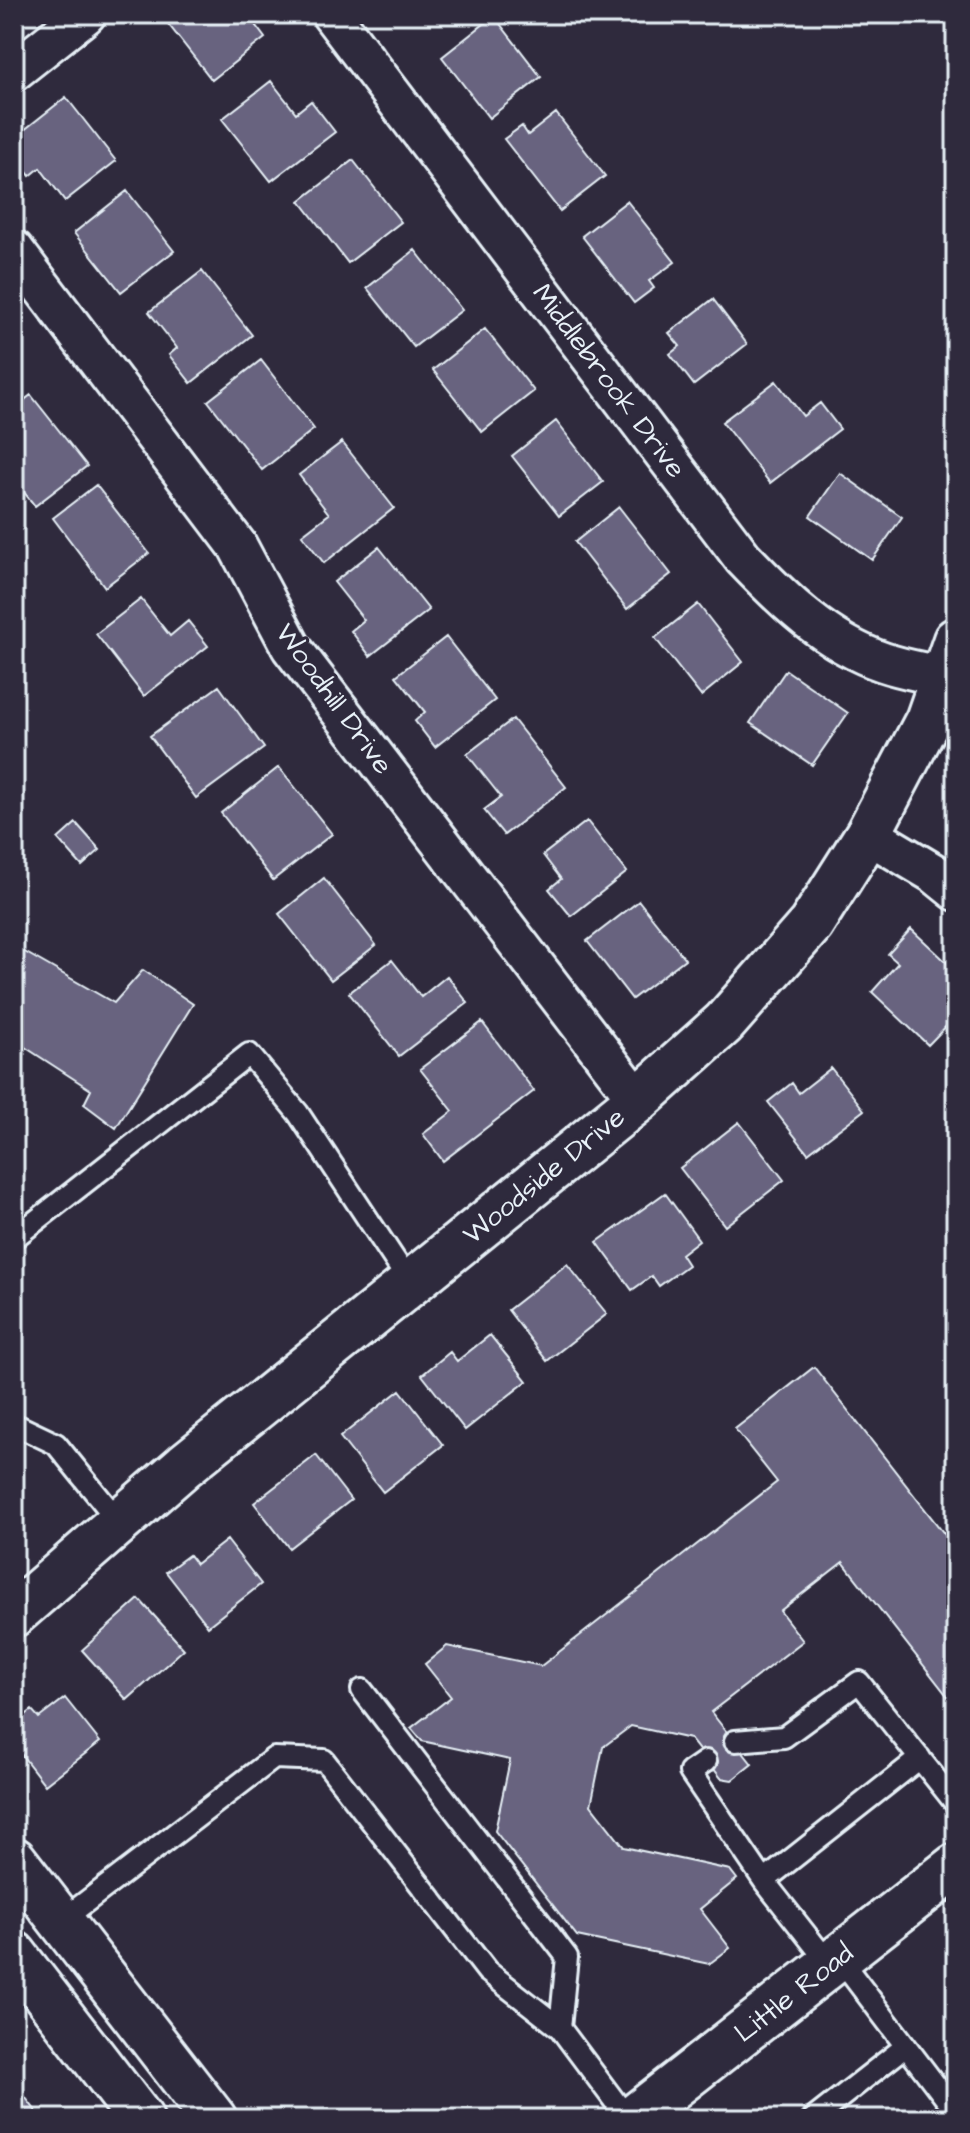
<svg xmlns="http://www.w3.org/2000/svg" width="970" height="2133" font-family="'Architects Daughter',sans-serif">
	<rect width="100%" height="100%" fill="#2f2a3d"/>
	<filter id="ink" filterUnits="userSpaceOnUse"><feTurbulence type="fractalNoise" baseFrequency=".0125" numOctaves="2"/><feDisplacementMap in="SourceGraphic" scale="16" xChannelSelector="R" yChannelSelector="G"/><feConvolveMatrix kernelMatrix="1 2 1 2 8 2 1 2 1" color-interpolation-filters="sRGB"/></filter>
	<g filter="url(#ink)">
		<!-- building -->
		<path fill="#67647f" stroke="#e8f1f8" stroke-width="2" d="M173,14H247L265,38L212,80L165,20Z
			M494,16L541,77L489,118L442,57Z
			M271,81L296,113L311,101L335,132L271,181L222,119Z
			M66,97L116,161L65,201L40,168L30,176L14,155V138Z
			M556,113L605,176L560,211L504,139L522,126L528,135Z
			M353,160L401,222L348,263L300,201Z
			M127,191L174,251L121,292L74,233Z
			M627,201L675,262L649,281L654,288L634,303L582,236Z
			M415,250L462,310L414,347L367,288Z
			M202,271L252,335L191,383L169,355L177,348L149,312Z
			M713,299L747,344L694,385L670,354L680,346L669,333Z
			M485,329L534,391L482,432L433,370Z
			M261,360L314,429L262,470L208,401Z
			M776,381L803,416L820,403L840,429L770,483L722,422Z
			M31,395L87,466L35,506L14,480V408Z
			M556,421L603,482L559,516L512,456Z
			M342,442L394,508L324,563L302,535L329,514L299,475Z
			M840,473L902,517L872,560L810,516Z
			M96,485L149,553L105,587L53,518Z
			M619,507L671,574L627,609L575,542Z
			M379,547L429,610L370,656L351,631L364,620L334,582Z
			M141,599L170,636L188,621L208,646L144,696L96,634Z
			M698,604L743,662L701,696L655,638Z
			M446,637L495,700L435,747L415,721L425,712L396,676Z
			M786,670L848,713L812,765L750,723Z
			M219,686L264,748L196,798L150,736Z
			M513,719L566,787L504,835L484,810L501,797L467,754Z
			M279,767L332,834L273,880L221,813Z
			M587,821L627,872L571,916L549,889L561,879L543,855Z
			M76,823L100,850L82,866L58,839Z
			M324,878L376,945L331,980L279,914Z
			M639,901L685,959L632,999L587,941Z
			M911,929L956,971V1016L928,1045L872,992L898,963L888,954Z
			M14,946L114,1003L143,970L193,1004L116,1128L84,1104L91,1090L14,1040Z
			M392,960L421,997L447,976L468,1003L399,1056L349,993Z
			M482,1022L534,1091L443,1161L423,1134L453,1111L420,1069Z
			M831,1068L864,1110L808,1153L768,1102L792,1083L799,1093Z
			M739,1122L784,1180L725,1226L680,1168Z
			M665,1193L699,1240L681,1254L688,1265L659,1286L652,1276L632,1290L597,1242Z
			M567,1264L607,1314L547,1361L508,1310Z
			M490,1335L527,1381L465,1430L422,1375L450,1352L457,1361Z
			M814,1367L956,1549V1707L843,1562L780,1611L803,1641L711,1712L752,1764L732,1780L721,1778L690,1739L631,1726L603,1747L591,1805L624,1847L730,1870L737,1879L700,1909L730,1948L709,1964L577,1936L495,1831L510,1760L422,1741L411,1728L451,1697L425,1664L447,1646L541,1666L777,1482L735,1429Z
			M400,1390L443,1445L383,1492L340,1437Z
			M316,1455L351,1500L289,1548L254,1503Z
			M227,1540L261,1584L208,1626L166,1572L189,1555L196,1564Z
			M139,1599L184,1649L127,1700L82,1650Z
			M65,1698L100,1742L45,1785L14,1745V1724L32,1710L39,1718Z
			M19,2089L42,2119H14V2093Z"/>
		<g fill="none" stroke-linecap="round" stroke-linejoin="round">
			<defs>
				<path id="service" d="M14,1238L249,1054L298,1113L410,1283
					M14,1424L56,1444L119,1522
					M362,1690L567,1957L560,2028L628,2119
					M735,1741L784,1737L859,1682L956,1804
					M706,1761L690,1772L764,1881L830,1965
					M764,1881L920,1758
					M61,1921L274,1758L324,1760L487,1971L560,2028
					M839,1958L956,2112
					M813,2119L906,2046"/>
				<path id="minor" d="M331,14L743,558C783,600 827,643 883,662C903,669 924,672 944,677
					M14,71L86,14
					M14,250L237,545L291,647L638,1100
					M868,834L935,874L956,891"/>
				<path id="tertiary" d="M14,1614L185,1465L638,1100L724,1023L811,924L868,834L928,720L956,640
					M632,2119L956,1866"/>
				<path id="secondary" d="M14,1860L214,2119
					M14,1954L141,2119"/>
			</defs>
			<!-- service casing -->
			<use href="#service" stroke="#e8f1f8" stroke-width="26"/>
			<!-- minor casing -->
			<use href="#minor" stroke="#e8f1f8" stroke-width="44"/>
			<!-- tertiary casing -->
			<use href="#tertiary" stroke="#e8f1f8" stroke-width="50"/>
			<!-- secondary casing -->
			<use href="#secondary" stroke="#e8f1f8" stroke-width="50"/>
			<!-- service -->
			<use href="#service" stroke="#2f2a3d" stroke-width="20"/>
			<!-- minor -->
			<use href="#minor" stroke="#2f2a3d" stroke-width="38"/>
			<!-- tertiary -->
			<use href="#tertiary" stroke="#2f2a3d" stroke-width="44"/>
			<!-- secondary -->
			<use href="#secondary" stroke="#2f2a3d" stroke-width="44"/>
		</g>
	</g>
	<g text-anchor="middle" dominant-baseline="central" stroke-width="6" stroke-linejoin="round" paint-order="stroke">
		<!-- street labels -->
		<g font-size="28" fill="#e8f1f8" stroke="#2f2a3d">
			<text transform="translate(609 381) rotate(53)">Middlebrook Drive</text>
			<text transform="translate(334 699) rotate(54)">Woodhill Drive</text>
			<text transform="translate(544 1176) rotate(-39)">Woodside Drive</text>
			<text transform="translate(794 1993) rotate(-38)">Little Road</text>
		</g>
	</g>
	<!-- margin -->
	<rect width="970" height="2133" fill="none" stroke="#2f2a3d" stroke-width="48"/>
	<rect x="24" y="24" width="922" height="2085" fill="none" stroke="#e8f1f8" stroke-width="3" filter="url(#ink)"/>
</svg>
